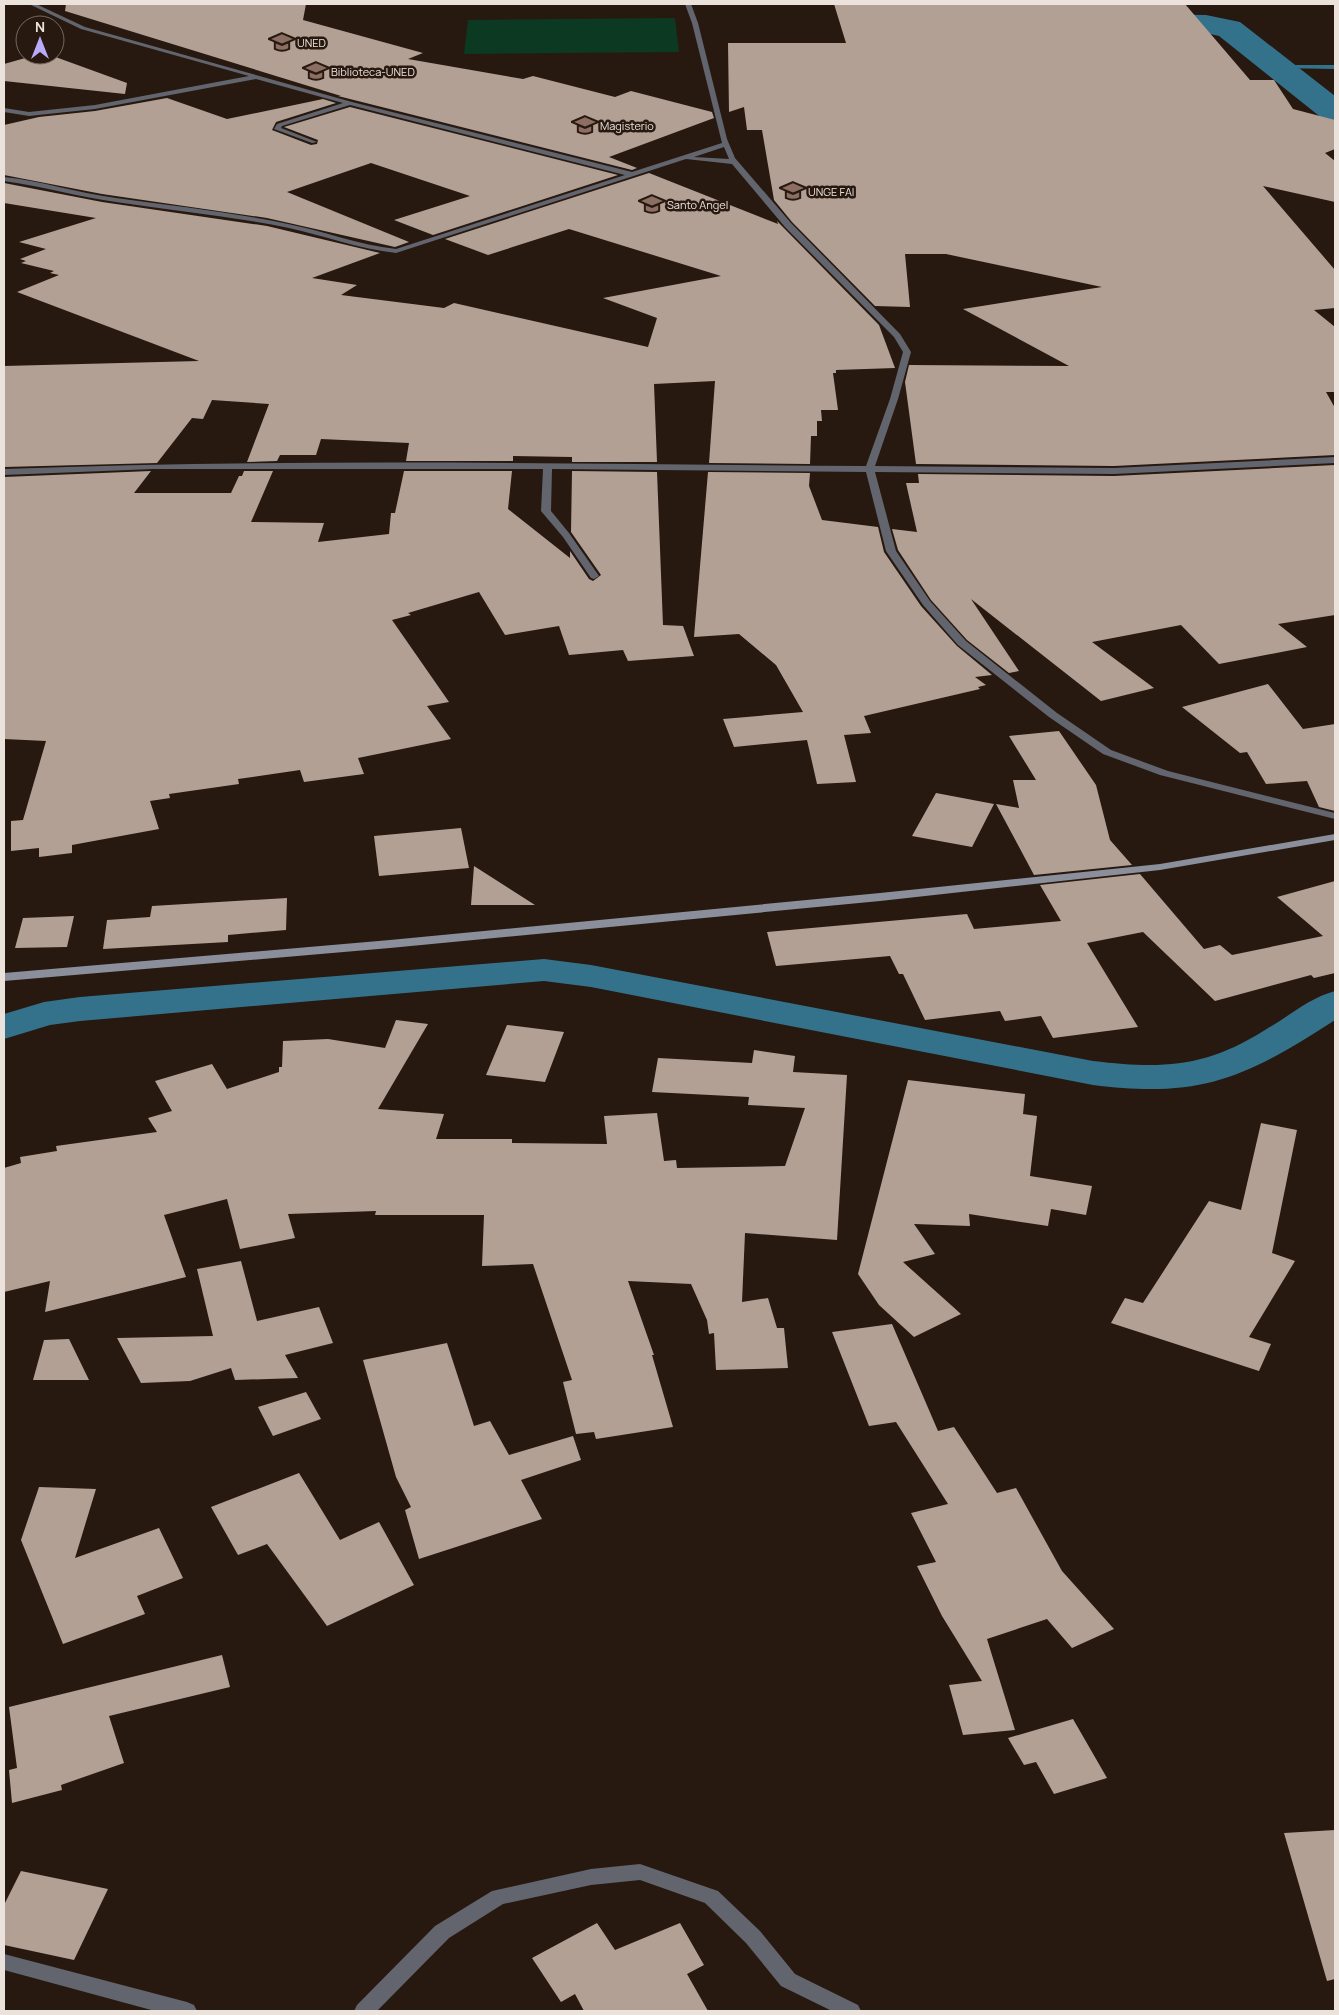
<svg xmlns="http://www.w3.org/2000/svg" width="1339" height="2015" font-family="Manrope,sans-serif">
	<rect width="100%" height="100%" fill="#271910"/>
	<!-- green -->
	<path fill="#0c3921" d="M675,18L679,52L464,54L468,20Z"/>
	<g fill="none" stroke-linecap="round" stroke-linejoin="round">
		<!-- stream -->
		<path fill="#34728b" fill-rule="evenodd" d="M1275,65H1335V69L1277,68Z"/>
		<!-- canal -->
		<path fill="#34728b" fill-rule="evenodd" d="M544,959L591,965L1093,1061C1162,1069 1205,1068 1265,1030C1288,1017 1309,998 1335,991V1020C1247,1077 1201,1099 1093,1085L591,987L544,981L80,1021L50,1025L4,1039V1014L44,1002L80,997Z"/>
		<!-- river -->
		<path fill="#34728b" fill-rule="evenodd" d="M1060,4H1097L1134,14L1206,15L1240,22L1335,96V122L1323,119L1219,36L1206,33L1133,32L1075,16L1064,10Z"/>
	</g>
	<!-- building -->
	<path fill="#b3a094" d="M66,4H306L303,20L423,53L408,59L523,79L533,76L615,97L631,91L712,112L714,118L609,157L637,168L632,170L338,96H341L65,11Z
		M834,4H1185L1250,80H1274L1293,109L1335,120V149L1325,153L1335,161V202L1263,186L1335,270V308L1314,310L1335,327V392H1326L1335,408V455L1114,466L916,464L905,382L909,365L1069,366L963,309L1102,287L946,254H905L910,307L875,306L792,222L774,200L762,130H747L744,107L729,112L728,43H846Z
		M36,55H50L127,83L125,94L4,81V64Z
		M167,98L227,119L323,99L336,103L276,122L272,130L311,145L317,144L318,140L284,127L350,107L618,175L433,235L394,220L470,196L371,163L287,192L409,242L395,247L267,218L102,194L4,175V125L39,117L95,111Z
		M649,173L778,224L777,221L879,325L895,368L836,370V373H833L838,410H821L822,421H817V436H811L810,464L709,463L715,381L654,384L657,462H572V457L513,456V461H406L409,443L321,439L316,455H280L277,461L247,462L269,404L212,400L203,419L192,418L157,463L4,467V366L199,361L17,292L59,275L50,273L54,271L21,263L26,261L20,259L46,249L19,242L96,218L4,203V183L102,202L267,226L380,253L312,278L357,285L341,295L444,308L454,303L648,347L657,318L603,298L721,276L569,229L488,255L445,239Z
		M1335,465V615L1278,624L1307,647L1219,664L1181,625L1092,642L1154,688L1101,701L971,599L1019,671L1009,673L967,640L931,600L898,550L892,529L917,532L906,483H919L918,474L1114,476Z
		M151,471L134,493H231L239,476H242L244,471H273L251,522L324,523L318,542L389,534L391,513H395L404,471H512L508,509L570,558V551L589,579L593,581L601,575L571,532L572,471L657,472L663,625L683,626L694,656L628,661L623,650L569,655L559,626L505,635L479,592L408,613L411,615L392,620L449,702L427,706L451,739L358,758L364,774L304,782L300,770L238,779L239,784L169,794L170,798L150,801L159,829L72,845V853L39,857V848L11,851V821L23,820L46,741L4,739V477Z
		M708,472L810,473L809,486L822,520L878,527L884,552L921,606L957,646L992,675L975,677L986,685L978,687L980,689L864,716L871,733L844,735L856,782L817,784L807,740L734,747L723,719L803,712L776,665L739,634L694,637Z
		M1268,684L1303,729L1335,724V811L1319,807L1307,781L1266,784L1247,752L1240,753L1182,707Z
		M1059,731L1096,785L1110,840L1132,865L1034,875L996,804L1019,808L1013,780H1036L1009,736Z
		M936,793L994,804L972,847L912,836Z
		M461,828L469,868L379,876L374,836Z
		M474,866L535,905H471Z
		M1140,874L1204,949L1220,945L1232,955L1323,936L1277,897L1335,881V973L1314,978L1311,975L1215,1001L1143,932L1087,943L1138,1027L1053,1038L1041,1016L1005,1021L1000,1011L925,1020L903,974H899L890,956L776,966L767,932L967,914L974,929L1061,921L1040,885Z
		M287,898L286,930L228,935V942L103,949L107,920L150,917L152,906Z
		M74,916L67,947L15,948L23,918Z
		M396,1020L428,1024L378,1109L444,1114L436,1139H512V1143L607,1144L604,1116L657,1113L664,1161L676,1160L677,1168L785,1166L805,1108L748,1105L749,1097L652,1092L658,1058L752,1063L754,1050L795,1056L793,1072L847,1075L837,1240L745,1233L742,1302L768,1298L777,1328H784L788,1368L716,1370L714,1333L709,1334L707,1320L691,1284L628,1281L654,1355H652L673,1427L596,1439L594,1432L576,1434L563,1382L572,1380L533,1264L482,1266L484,1215H375L376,1211L288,1214L295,1238L240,1249L227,1199L164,1215L186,1277L45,1312L50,1281L4,1292V1168L21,1163L20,1157L57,1151L56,1146L157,1132L148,1118L172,1111L155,1081L212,1064L227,1089L279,1072V1067H282L283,1041L328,1039L385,1048Z
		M507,1025L564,1032L545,1082L486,1075Z
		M908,1080L1025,1094L1023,1114L1037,1116L1030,1176L1092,1186L1086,1215L1051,1209L1048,1226L969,1214L970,1226L914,1224L935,1254L903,1262L961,1314L914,1337L879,1305L858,1274Z
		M1261,1123L1297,1130L1272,1253L1295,1261L1249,1337L1271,1344L1259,1371L1111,1323L1125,1298L1143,1303L1209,1201L1241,1210Z
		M241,1261L257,1321L319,1307L333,1343L285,1355L298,1378L235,1380L231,1368L190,1381L141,1383L117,1338L213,1336L197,1269Z
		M892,1324L938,1431L954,1427L997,1493L1016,1488L1062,1571L1114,1629L1072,1648L1047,1619L987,1639L1015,1730L963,1735L949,1685L982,1681L942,1616L917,1566L936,1562L911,1513L948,1504L896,1422L869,1426L832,1332Z
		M69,1339L89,1380H33L44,1340Z
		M447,1343L474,1426L490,1421L509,1455L573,1436L581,1460L521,1480L542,1519L419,1559L405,1510L411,1507L396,1477L363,1360Z
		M306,1392L321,1419L273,1436L258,1407Z
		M299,1473L340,1540L379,1522L414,1585L327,1626L267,1544L238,1555L211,1507Z
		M39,1487L96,1489L75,1558L159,1528L183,1578L137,1596L145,1614L63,1644L21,1540Z
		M222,1655L230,1687L109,1716L124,1763L61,1785L62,1790L12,1803L9,1770L17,1768L9,1707Z
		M1073,1719L1107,1778L1054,1794L1036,1762L1024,1765L1008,1738Z
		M1335,1830V1979L1327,1981L1284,1833Z
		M21,1871L108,1889L74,1960L4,1945V1905Z
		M597,1923L615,1950L680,1923L704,1965L687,1974L708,2011H584L575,1994L561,2002L532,1958Z"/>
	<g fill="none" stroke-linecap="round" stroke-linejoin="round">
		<!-- minor -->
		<path fill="#62656d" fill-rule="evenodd" d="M29,4H36L85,27L352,102L632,172L722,143L692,23L685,4H691L698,23L727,139L735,158L791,223L900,334L911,352L898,399L875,466L1114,468L1335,457V463L1114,474L875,472L896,551L930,601L966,641L1057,713L1111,750L1168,771L1335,813V819L1160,775L1103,754L1049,717L958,645L923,605L886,551L866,472L552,469L551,511L569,533L599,576L594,579L591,578L563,537L541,511L543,469H153L4,475V469C291,458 579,464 866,466L890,399L903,352L894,337L785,227L732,164L686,159L396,253C359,249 325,236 289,228C232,216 174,211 116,202C78,197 42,186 4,181V177C42,181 78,193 116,198C174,206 231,212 288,224C324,231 359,245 396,249L625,175L350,105L282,126L281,128L317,142L312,143L274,129L277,124L343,103L256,79L95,109L29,116L4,112V108L29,112L95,105L249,76L81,29ZM724,147L729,159L694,157Z
			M640,1864L718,1891L760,1931L795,1974L858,2005L861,2011H832L781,1986L746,1943L705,1903L640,1880L591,1885L503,1904L449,1938L377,2011H354L357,2005L435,1926L492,1891L591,1869Z
			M4,1954L187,2002L194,2005L197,2011H155L4,1970Z"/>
		<!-- secondary -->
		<path fill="#8a8f9b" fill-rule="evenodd" d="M1335,834V840L1160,870L880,901L390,948L4,981V973L390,940L880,893L1160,864Z"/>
	</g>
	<!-- icons -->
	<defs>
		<symbol id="university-bare" viewBox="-9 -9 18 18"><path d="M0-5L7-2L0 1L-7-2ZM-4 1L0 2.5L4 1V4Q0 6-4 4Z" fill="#8d6e63" stroke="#271910" stroke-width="2.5" paint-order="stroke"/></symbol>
		<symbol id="school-bare" viewBox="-9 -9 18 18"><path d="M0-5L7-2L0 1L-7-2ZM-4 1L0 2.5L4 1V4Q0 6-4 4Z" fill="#8d6e63" stroke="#271910" stroke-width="2.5" paint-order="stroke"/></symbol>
	</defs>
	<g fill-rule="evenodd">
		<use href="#university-bare" x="268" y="28" width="28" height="28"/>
		<use href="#university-bare" x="302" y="57" width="28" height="28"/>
		<use href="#school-bare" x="571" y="111" width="28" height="28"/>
		<use href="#school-bare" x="779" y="177" width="28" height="28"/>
		<use href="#school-bare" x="638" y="190" width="28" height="28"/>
	</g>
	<g text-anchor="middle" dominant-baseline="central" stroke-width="5" stroke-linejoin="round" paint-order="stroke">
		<!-- far-poi labels -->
		<g font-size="11" fill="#ece2dc" stroke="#271910" text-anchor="start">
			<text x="297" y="42">UNED</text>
			<text x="331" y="71">Biblioteca-UNED</text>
			<text x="600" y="125">Magisterio</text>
			<text x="808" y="191">UNGE FAI</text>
			<text x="667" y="204">Santo Angel</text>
		</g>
	</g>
	<!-- border -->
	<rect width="1339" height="2015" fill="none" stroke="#ece2dc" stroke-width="10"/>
	<!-- north arrow -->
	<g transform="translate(40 40)"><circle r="24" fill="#271910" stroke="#766962"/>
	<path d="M0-4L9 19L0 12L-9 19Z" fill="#b9abf7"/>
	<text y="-8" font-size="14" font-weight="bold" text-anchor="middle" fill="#ece2dc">N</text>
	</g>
</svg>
